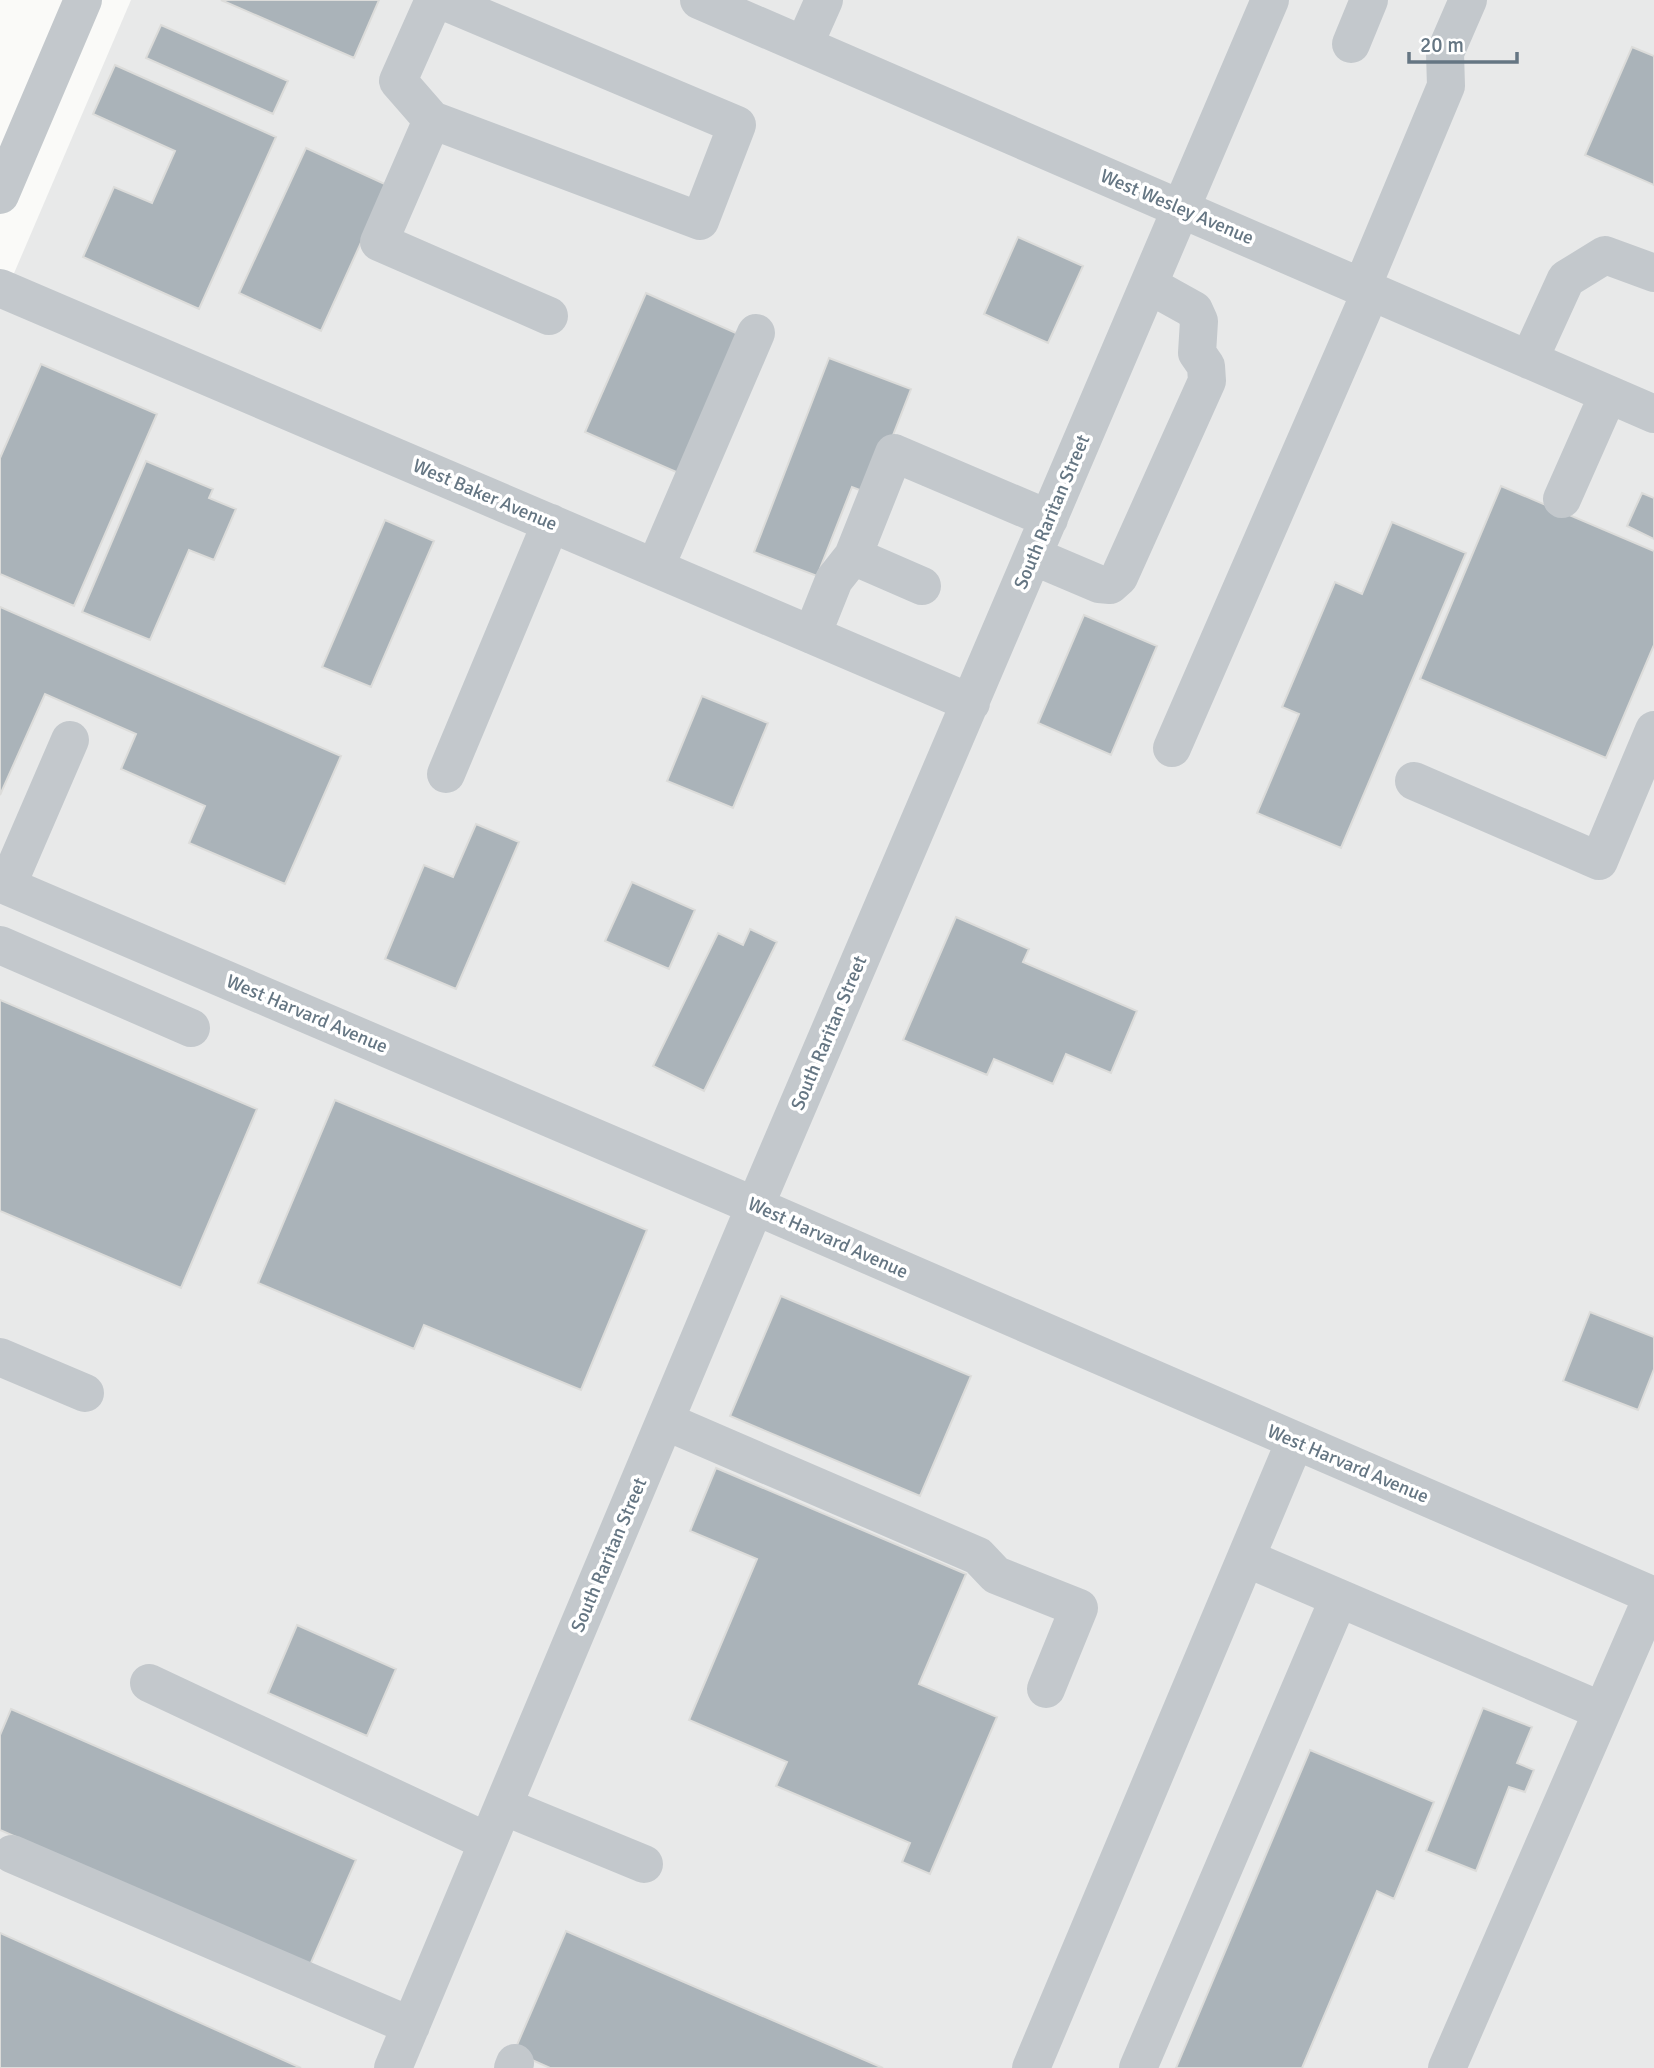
<svg xmlns="http://www.w3.org/2000/svg" width="1654" height="2068" font-family="Signika,sans-serif">
	<rect width="100%" height="100%" fill="#fafaf8"/>
	<!-- built -->
	<path fill="#e8e9e9" d="M131,0H1654V2068H0V306Z"/>
	<!-- building -->
	<path fill="#aab3b9" stroke="#dcdcda" stroke-width="2" d="M221,0H379L354,58Z
		M161,25L288,81L273,114L146,58Z
		M1632,47L1654,56V185L1585,155Z
		M115,65L276,137L199,309L83,257L114,187L152,203L175,151L93,114Z
		M306,148L387,185L321,331L239,293Z
		M1018,237L1083,266L1048,343L984,314Z
		M646,293L745,337L683,475L585,432Z
		M829,358L911,389L870,494L852,487L817,576L754,552Z
		M41,364L157,414L74,606L0,574V458Z
		M146,461L213,489L209,498L236,509L214,560L189,550L150,640L82,612Z
		M1501,486L1654,551V645L1606,758L1420,679Z
		M1642,493L1654,498V539L1627,526Z
		M385,520L434,541L371,687L322,667Z
		M1392,522L1466,553L1341,848L1257,813L1299,714L1282,707L1335,582L1362,594Z
		M0,607L341,756L285,884L189,843L205,806L121,769L136,734L45,694L0,795Z
		M1084,615L1157,646L1111,755L1038,723Z
		M702,696L768,723L733,808L667,781Z
		M476,824L519,842L456,989L385,959L424,865L453,877Z
		M632,882L695,910L669,969L605,941Z
		M956,917L1029,949L1023,962L1137,1011L1111,1073L1066,1054L1053,1084L994,1059L987,1075L903,1040Z
		M750,929L777,942L704,1091L653,1066L718,933L743,945Z
		M0,1000L257,1109L181,1288L0,1211Z
		M335,1100L647,1230L581,1390L424,1325L414,1349L258,1283Z
		M781,1296L971,1376L920,1496L730,1416Z
		M1590,1312L1654,1337V1369L1638,1410L1563,1381Z
		M716,1468L966,1574L919,1684L997,1717L930,1874L902,1862L910,1843L776,1786L787,1762L689,1720L757,1559L690,1531Z
		M297,1625L396,1669L367,1736L268,1693Z
		M1483,1708L1532,1727L1517,1763L1534,1770L1525,1792L1509,1787L1476,1871L1426,1851Z
		M11,1709L356,1860L310,1965L0,1830V1735Z
		M1310,1750L1434,1802L1394,1899L1377,1891L1302,2068H1176Z
		M566,1931L883,2068H550L514,2052Z
		M0,1933L301,2068H0Z"/>
	<g fill="none" stroke-linecap="round" stroke-linejoin="round">
		<!-- minor -->
		<path stroke="#c3c8cc" stroke-width="38" d="M434,0L398,81L432,120L700,221L737,125L441,0
			M699,0L1654,414
			M1351,44L1369,0
			M804,45L824,0
			M432,120L379,242L549,316
			M0,195L83,0
			M1362,287L1446,86L1445,53L1468,0
			M0,288L971,703
			M1529,360L1566,279L1605,255L1654,273
			M1562,499L1608,395
			M853,556L922,586
			M1033,556L1099,584L1110,585L1119,577L1207,381L1206,366L1197,353L1199,321L1194,310L1149,285
			M655,568L756,333
			M812,635L834,580L853,556L894,453L1049,519
			M1172,748L1371,291
			M446,774L551,523
			M1414,781L1599,861L1654,730
			M0,883L755,1206L1654,1596
			M7,886L70,740
			M0,945L191,1028
			M0,1357L85,1393
			M665,1421L978,1556L996,1575L1079,1608L1046,1689
			M1246,1558L1339,1598
			M149,1683L488,1842
			M503,1806L644,1864
			M12,1854L411,2026
			M393,2068L755,1206L1270,0
			M513,2068L515,2063
			M1031,2068L1295,1441
			M1138,2068L1339,1598L1602,1711
			M1447,2068L1653,1595"/>
	</g>
	<g text-anchor="middle" dominant-baseline="central" stroke-width="7" stroke-linejoin="round" paint-order="stroke">
		<!-- street labels -->
		<g font-size="19" fill="#657683" stroke="#fff">
			<text transform="translate(1177 207) rotate(23)">West Wesley Avenue</text>
			<text transform="translate(485 495) rotate(23)">West Baker Avenue</text>
			<text transform="translate(1052 512) rotate(-67)">South Raritan Street</text>
			<text transform="translate(307 1014) rotate(23)">West Harvard Avenue</text>
			<text transform="translate(829 1033) rotate(-67)">South Raritan Street</text>
			<text transform="translate(828 1238) rotate(24)">West Harvard Avenue</text>
			<text transform="translate(1348 1464) rotate(23)">West Harvard Avenue</text>
			<text transform="translate(609 1555) rotate(-67)">South Raritan Street</text>
		</g>
	</g>
	<!-- scale -->
	<path d="M1409 52v10h108v-10" fill="none" stroke="#657683" stroke-width="3.5"/>
	<text x="1420" y="52" font-size="21" fill="#657683" stroke="#ffffff" stroke-width="5" paint-order="stroke">20 m</text>
</svg>
